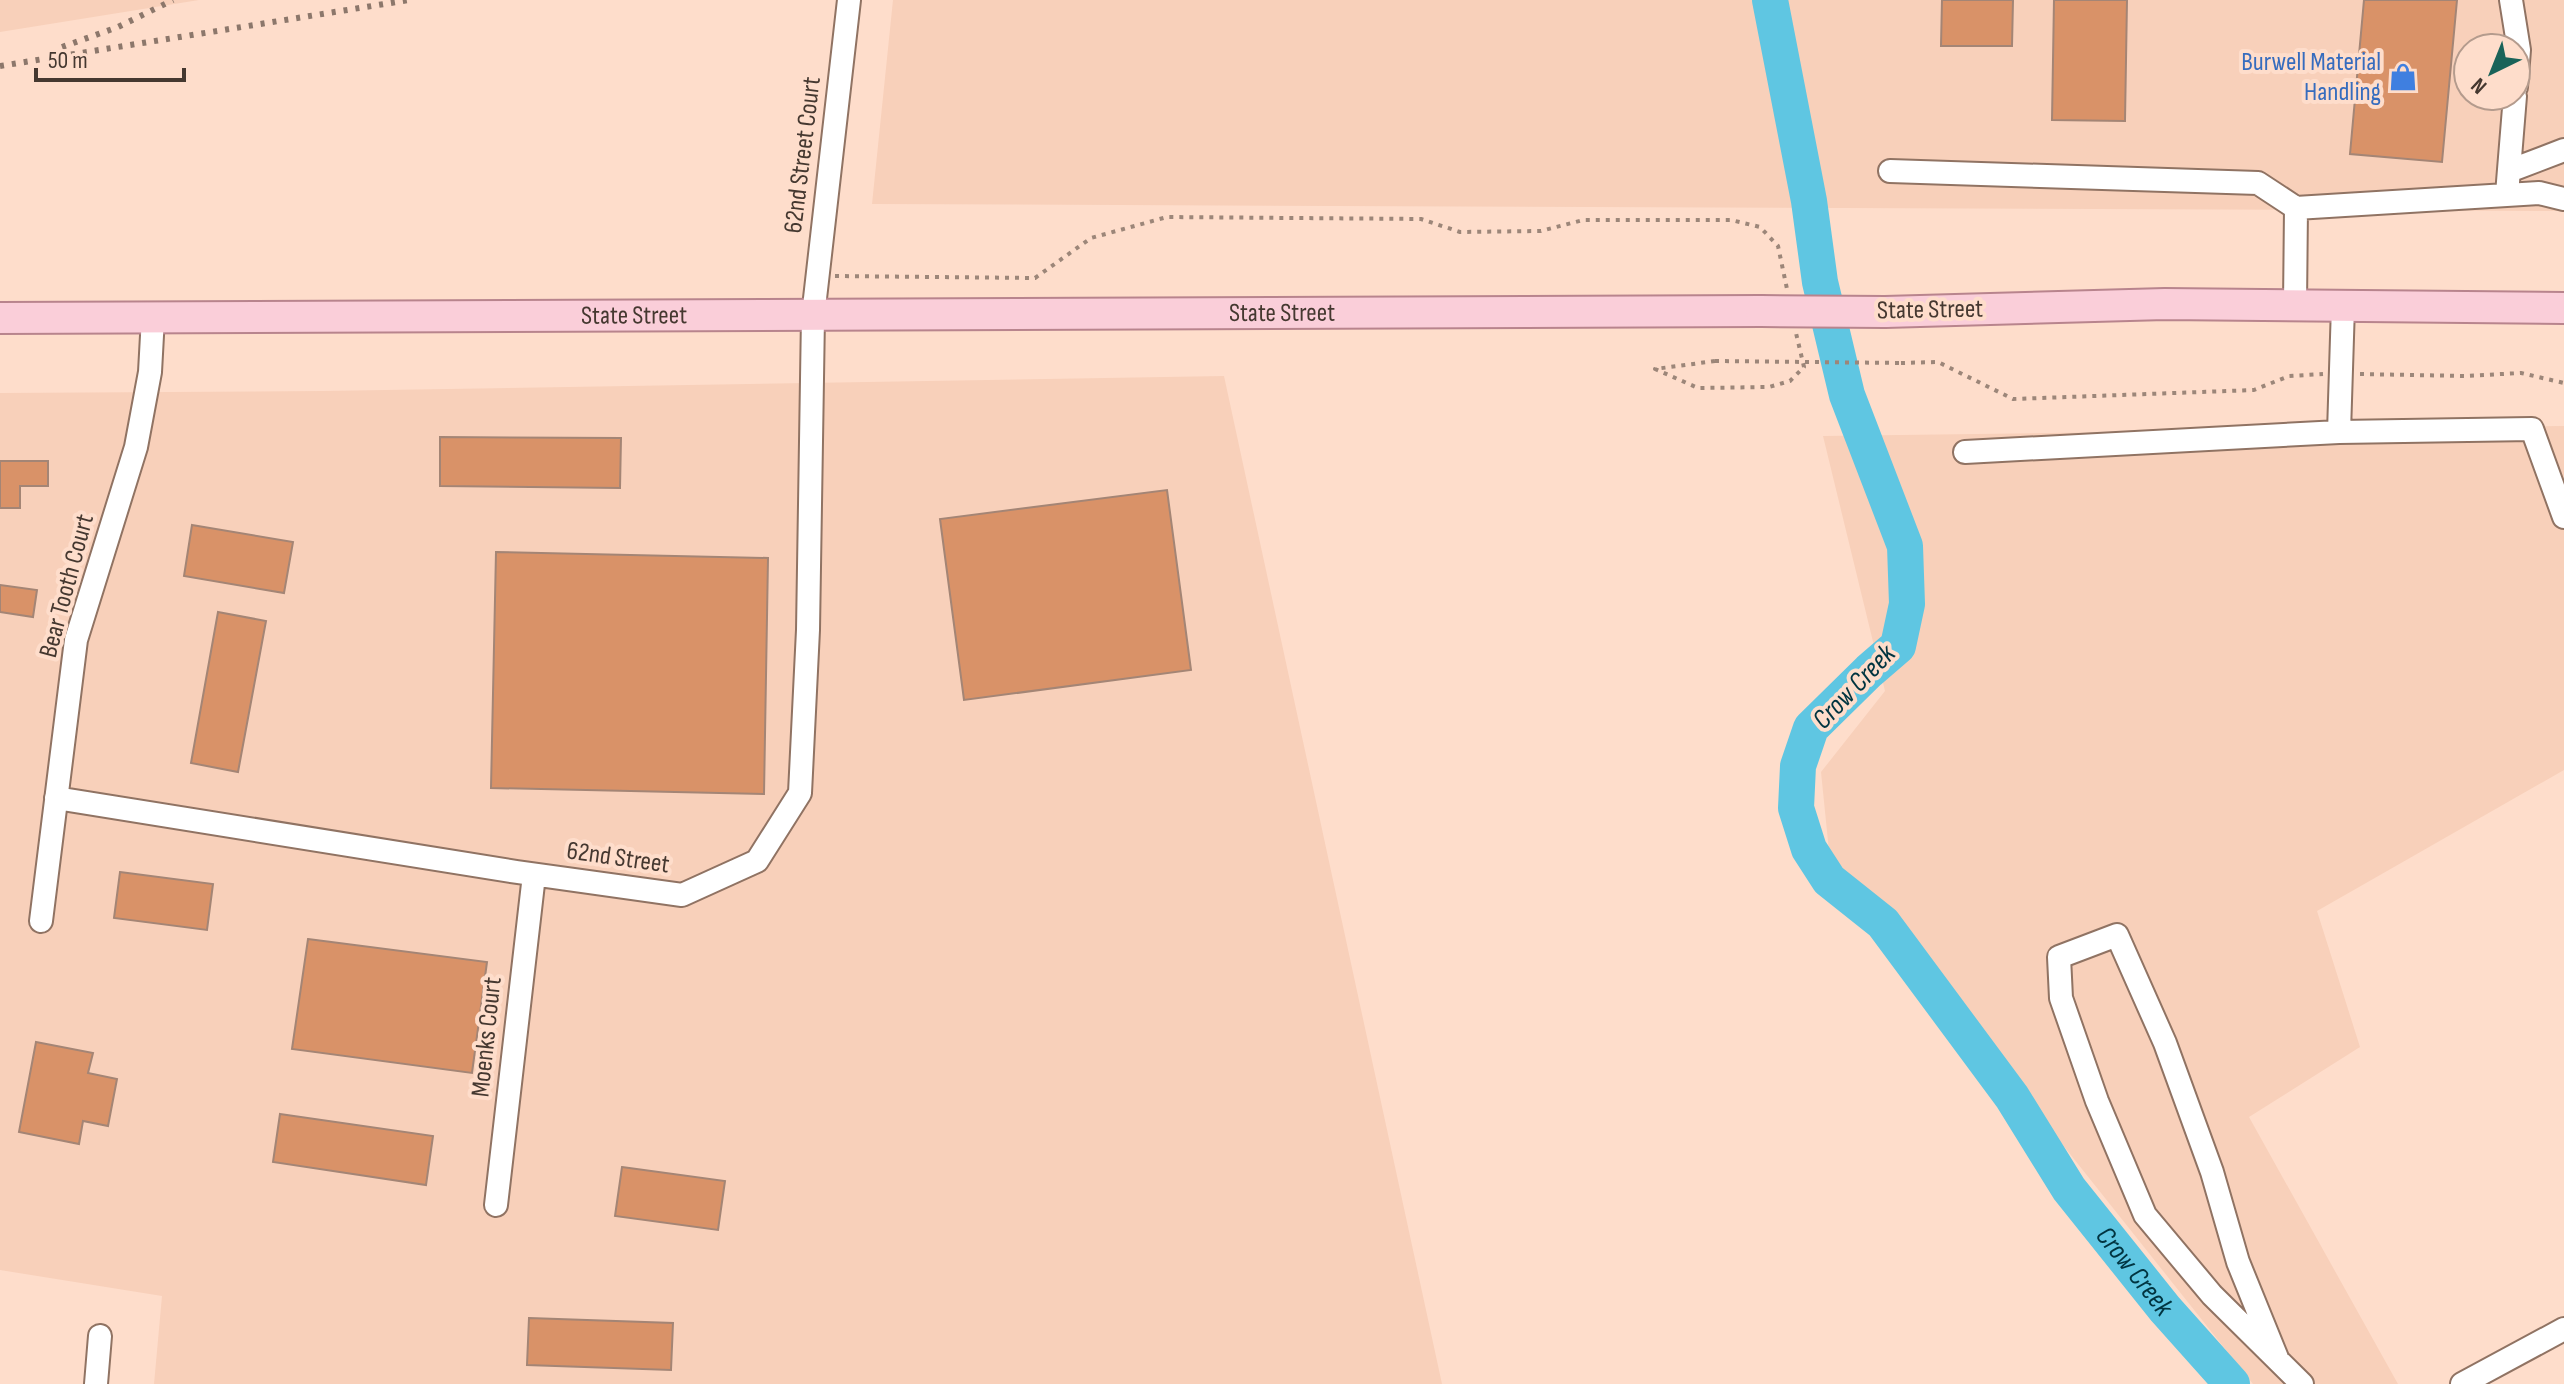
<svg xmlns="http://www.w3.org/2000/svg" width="2564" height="1384" font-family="'Sofia Sans Condensed',sans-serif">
	<rect width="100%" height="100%" fill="#feddcb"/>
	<!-- built -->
	<path fill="#f8d0ba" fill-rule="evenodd" d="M0,0H199L0,32Z
		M893,0H2564V211L872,204ZM2468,48H2516V96H2468Z
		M1224,376L1442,1384H154L162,1296L0,1270V393L323,391Z
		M2564,426V770L2317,911L2360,1047L2249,1117L2398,1384H2253L1829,851L1821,772L1885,691L1823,436Z"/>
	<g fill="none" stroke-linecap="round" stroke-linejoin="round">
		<!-- river -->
		<path stroke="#5fc6e2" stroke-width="36" id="s1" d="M1770,0L1809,201L1820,282L1847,395L1905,546L1907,604L1898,646L1869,671L1811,728L1798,766L1796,808L1809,849L1829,880L1883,923L2012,1097L2069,1189L2165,1309L2232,1384"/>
	</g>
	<!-- building -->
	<path fill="#d99268" stroke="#a48575" stroke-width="2" d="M1942,0H2013L2012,46H1941Z
		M2054,0H2127L2125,121L2052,120Z
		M2364,0H2457L2442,162L2350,154Z
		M440,437L621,438L620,488L440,486Z
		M0,461H48V486H20V508H0Z
		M1167,490L1191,670L964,700L940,519Z
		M192,525L293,542L284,593L184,576Z
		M496,552L768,558L764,794L491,788Z
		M0,585L37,590L33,617L0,612Z
		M218,612L266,621L238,772L191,763Z
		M120,872L213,884L207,930L114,918Z
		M308,939L487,962L472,1073L292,1049Z
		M36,1042L93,1053L88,1073L117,1079L108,1126L83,1121L79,1144L19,1132Z
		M280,1114L433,1136L426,1185L273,1162Z
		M622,1167L725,1181L718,1230L615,1216Z
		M529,1318L673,1323L671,1370L527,1365Z"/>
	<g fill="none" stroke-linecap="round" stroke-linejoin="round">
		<defs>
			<path id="minor" d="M2511,0L2519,50L2516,87
				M1890,171L2258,183L2296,208L2295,305
				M2509,171L2564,150
				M2507,194L2515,96
				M2296,208L2539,193L2564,199
				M2343,306L2339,432L2532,429L2564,517
				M1965,452L2339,432
				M56,798L517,872L682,895L757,861L800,793L808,630L813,316L849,0
				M41,921L76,640L136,447L150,372L153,317
				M496,1205L534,875
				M2277,1358L2238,1262L2212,1172L2165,1043L2117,935L2059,957L2061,998L2097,1101L2145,1215L2212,1295L2302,1384
				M96,1384L100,1336
				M2462,1384L2564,1329"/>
			<g id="major">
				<path d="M1885,312L2165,304L2564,308"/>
				<path id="s2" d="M0,318L1761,311"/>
			</g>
		</defs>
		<!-- minor casing -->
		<use href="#minor" stroke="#907363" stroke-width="26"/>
		<!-- major casing -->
		<use href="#major" stroke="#b8848d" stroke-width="34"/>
		<!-- path -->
		<path stroke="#9c8679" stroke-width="4" stroke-dasharray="4 6" stroke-linecap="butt" d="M835,276L1035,278L1091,238L1167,217L1421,219L1460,232L1541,231L1583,220H1731L1760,227L1778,246L1787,289
			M1715,361L1655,369L1698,388L1769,387L1790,381L1804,367L1796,333
			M1901,363L1938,362L2013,399L2254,390L2289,376L2323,374
			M2360,374L2464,376L2521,373L2564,383"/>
		<!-- minor -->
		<use href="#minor" stroke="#fff" stroke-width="22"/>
		<!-- major -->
		<use href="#major" stroke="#faced9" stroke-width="30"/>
		<!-- rail -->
		<path stroke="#8c776b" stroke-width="6" stroke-dasharray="4 8" stroke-linecap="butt" d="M62,47L118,27L173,0
			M0,66L409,0"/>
		<defs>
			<path id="major-bridge" d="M1761,311L1885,312"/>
		</defs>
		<!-- major-bridge casing -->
		<use href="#major-bridge" stroke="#b8848d" stroke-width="34" stroke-linecap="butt"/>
		<!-- path-bridge -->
		<path stroke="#9c8679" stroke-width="4" stroke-dasharray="4 6" stroke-linecap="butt" d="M1715,361L1901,363"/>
		<!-- major-bridge -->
		<use href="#major-bridge" stroke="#faced9" stroke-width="30"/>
	</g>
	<!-- icons -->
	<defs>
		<symbol id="shop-bare" viewBox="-9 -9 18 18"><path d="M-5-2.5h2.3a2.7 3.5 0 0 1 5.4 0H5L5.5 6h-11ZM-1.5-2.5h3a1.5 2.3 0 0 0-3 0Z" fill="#3f7fe0" stroke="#feddcb" stroke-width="2.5" paint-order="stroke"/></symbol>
	</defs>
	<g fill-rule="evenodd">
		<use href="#shop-bare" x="2383" y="57" width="40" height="40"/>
	</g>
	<g text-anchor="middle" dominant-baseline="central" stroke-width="8" stroke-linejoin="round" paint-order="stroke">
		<!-- shop labels -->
		<g font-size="26" fill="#366cbe" stroke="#feddcb" text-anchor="end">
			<text x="2381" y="62">Burwell Material<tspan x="2381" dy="30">Handling</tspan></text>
		</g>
		<!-- street labels -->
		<g font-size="26" fill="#453830" stroke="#feddcb">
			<text transform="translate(803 155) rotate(-83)">62nd Street Court</text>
			<text transform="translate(1930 310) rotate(-1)">State Street</text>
			<text stroke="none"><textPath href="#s2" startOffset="1282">State Street</textPath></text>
			<text stroke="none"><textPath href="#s2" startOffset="634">State Street</textPath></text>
			<text transform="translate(67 586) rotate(-75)">Bear Tooth Court</text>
			<text transform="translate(618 858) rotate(8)">62nd Street</text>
			<text transform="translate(487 1037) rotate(-84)">Moenks Court</text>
		</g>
		<!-- water labels -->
		<g font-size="28" font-style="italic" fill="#013440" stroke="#feddcb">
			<text transform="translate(1854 687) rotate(-46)">Crow Creek</text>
			<text stroke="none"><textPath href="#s1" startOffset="1446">Crow Creek</textPath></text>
		</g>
	</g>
	<!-- north arrow -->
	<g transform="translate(2492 72) rotate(223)"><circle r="38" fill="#feddcb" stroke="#b49b8d" stroke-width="2"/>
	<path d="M0-6L14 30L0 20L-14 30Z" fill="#1a6359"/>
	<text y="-12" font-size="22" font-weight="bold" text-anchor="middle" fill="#453830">N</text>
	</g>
	<!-- scale -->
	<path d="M36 68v12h148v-12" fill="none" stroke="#453830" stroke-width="4"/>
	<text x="48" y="68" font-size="24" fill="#453830" stroke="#feddcb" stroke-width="6" paint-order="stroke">50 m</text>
</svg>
